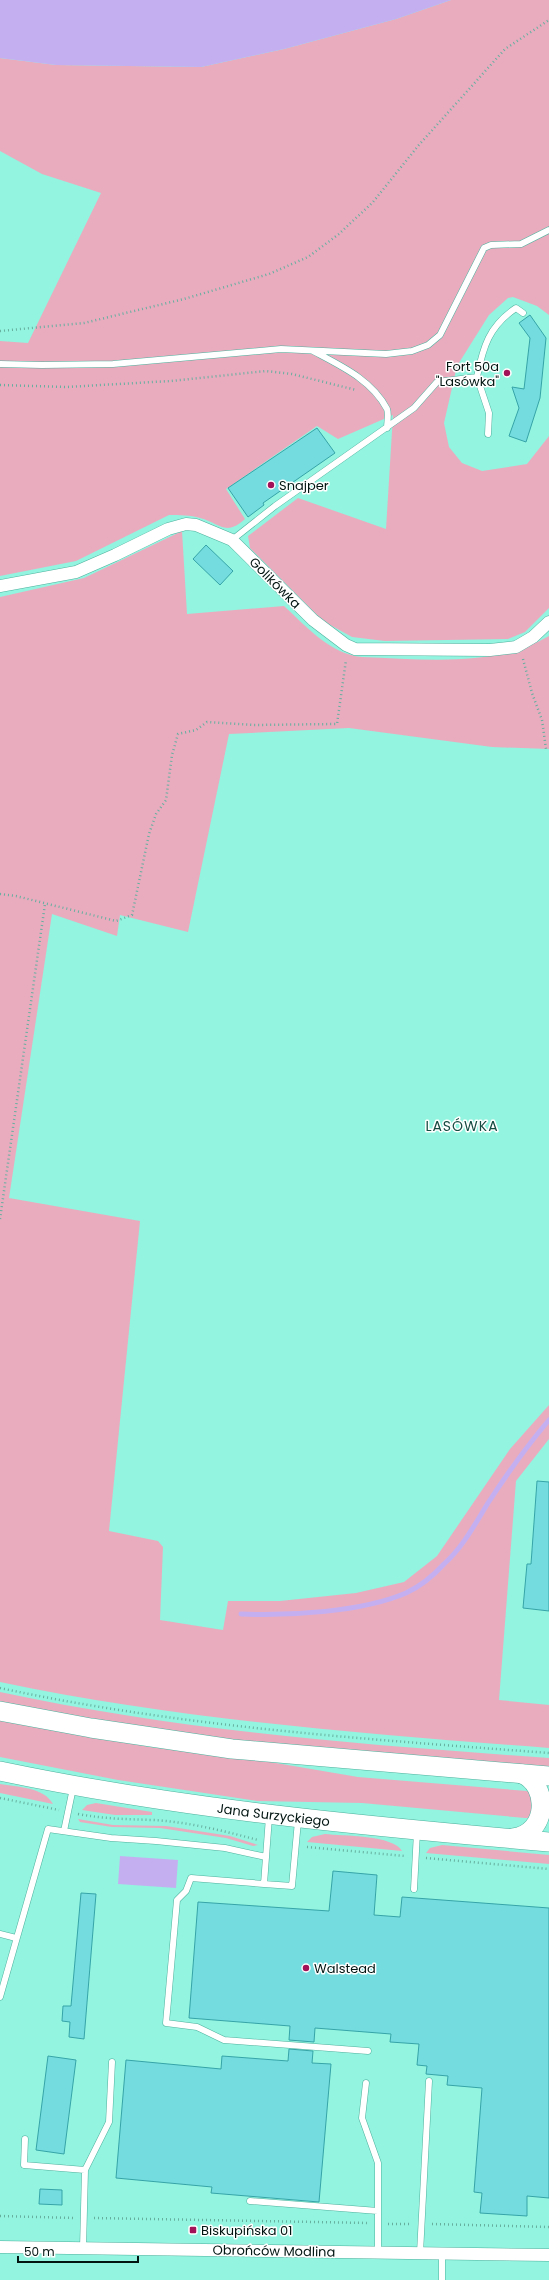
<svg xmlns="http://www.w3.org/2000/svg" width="549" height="2280" font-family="Poppins,sans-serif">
	<rect width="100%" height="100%" fill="#93f4df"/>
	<!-- green -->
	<path fill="#e9acbf" d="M451,0H549V315L537,306L513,297L508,298L489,315L457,366L444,423L449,447L462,463L482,471L527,464L549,436V608L525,632L508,639L385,641L352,637L323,621L250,548L248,536L298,498L386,529L393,415L338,439L317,426L226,489L245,519C225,537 220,523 200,518C190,515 180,515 169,515L76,561L0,576V341L28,343L101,193L42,174L0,151V58L56,65L201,67L284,49L396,19Z
		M182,531L187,614L284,606C307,627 330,654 362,657C424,659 493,668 549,636V749L492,747L349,728L229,734L188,932L120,915L117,936L52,914L9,1198L140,1221L109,1531L158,1541L163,1547L160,1620L223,1630L228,1601H280L356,1593L404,1582L437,1556L510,1449L549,1405V1439L516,1481L499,1700L549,1705V1748C365,1734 181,1720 0,1682V597L84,578Z
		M0,1692C181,1731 365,1745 549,1758V1767C440,1758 330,1752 221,1738C150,1729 80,1717 9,1704L0,1702Z
		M0,1720L150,1747L270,1762L358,1777L527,1791L539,1801L528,1818H525L362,1803L257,1801L118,1780L0,1757Z
		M0,1784C17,1787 44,1787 53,1804L0,1793Z
		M96,1803L152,1812V1815H115L82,1810L87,1805Z
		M78,1819L113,1825L166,1826L230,1836L258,1845L253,1846L226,1838L160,1828L112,1827L80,1822Z
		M325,1834C342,1836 394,1835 402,1851L307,1842L312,1837Z
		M442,1845L549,1855V1864L426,1853L430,1848Z"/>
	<!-- water -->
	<path fill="#c4b0f1" d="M0,0H451L396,19L284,49L201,67L56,65L0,58Z
		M120,1856L178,1860L176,1888L118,1884Z"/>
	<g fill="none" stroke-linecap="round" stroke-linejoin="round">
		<!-- stream -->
		<path stroke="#c4b0f1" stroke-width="5" d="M241,1614C289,1616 362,1612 406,1593C419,1587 434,1575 444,1564C463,1547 475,1524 488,1503C507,1474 526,1447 549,1420"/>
	</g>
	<!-- building -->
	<path fill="#74dcdf" stroke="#36a4a8" d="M530,315L546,338L540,398L526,442L509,436L519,408L512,387L524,389L530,338L519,323Z
		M317,428L335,453L263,503L264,505L248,517L228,488Z
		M206,545L233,571L220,585L193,559Z
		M537,1481L549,1482V1611L523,1608L527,1564H531Z
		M333,1871L377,1875L374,1915L400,1917L402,1897L549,1908V2198L527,2196V2216L480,2213L482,2193L474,2192L482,2088L447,2085L448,2076L426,2074L427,2066L417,2065L419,2044L390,2042L391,2034L315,2028L314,2042L289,2040L290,2026L189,2018L198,1902L329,1911Z
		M81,1893L96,1894L84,2039L69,2037L70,2022L62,2021L63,2006H71Z
		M289,2049L313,2051L312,2063L331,2064L319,2202L211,2193L212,2187L116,2178L126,2060L221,2069L222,2056L288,2061Z
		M48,2056L76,2060L64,2154L36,2150Z
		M40,2189L62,2190V2205L39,2204Z"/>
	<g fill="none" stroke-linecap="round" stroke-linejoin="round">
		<defs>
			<path id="lane" d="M313,351C341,366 372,380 387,409C389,414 387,423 387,428
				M0,364L42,365L113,364L281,349L386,354L412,351L428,345L440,335L484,248L491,245L521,244L549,230
				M477,377L489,413L488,434
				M232,540L275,506L414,408L437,382L477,377C483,347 489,326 516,308L523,313
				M269,1817L264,1884L191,1878L186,1891L177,1900L166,2023L197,2027L224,2040L368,2051
				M64,1831L73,1788
				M264,1884L292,1886L298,1821
				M414,1889L417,1832
				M0,1934L16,1938
				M0,1997L48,1829L111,1838L156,1841L225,1848L266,1857
				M366,2083L362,2118L378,2163V2253
				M25,2139L24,2165L85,2170
				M250,2201L378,2211
				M83,2248L85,2170L109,2122L112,2062
				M420,2253L429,2081
				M442,2253V2280"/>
			<path id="street" d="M0,586L76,572L115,555L168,529L186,524L196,525L232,540L313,620L346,645L355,649L490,650L516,647L533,637L549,622
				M0,2247L549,2255"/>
			<g id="primary">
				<path d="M0,1711L91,1728L232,1749L549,1776"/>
				<path id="s1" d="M0,1771C181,1809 365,1826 549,1842"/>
				<path d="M513,1838C549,1833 549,1785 522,1774"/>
			</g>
		</defs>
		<!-- lane casing -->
		<use href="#lane" stroke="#4eb19d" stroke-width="7"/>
		<!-- street casing -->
		<use href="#street" stroke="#4eb19d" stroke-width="13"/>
		<!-- primary casing -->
		<use href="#primary" stroke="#4eb19d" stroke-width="20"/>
		<!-- path -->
		<path stroke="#66af9f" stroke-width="2.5" stroke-dasharray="1 3" stroke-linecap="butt" d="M0,331L84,323L184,299L269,274L308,257L339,234L373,202L418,146L505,49L549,20
			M0,385L66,387L171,381L266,371L292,374L356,390
			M523,659L532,693L542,720L546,749
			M0,894L16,896L116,921L132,915L149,834L156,814L166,800L172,755L178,734L196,730L207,722L254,725L337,724L346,660
			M0,1219L45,904
			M0,1688C181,1727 365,1739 549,1753
			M0,1798L59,1810
			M78,1814C105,1819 126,1819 153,1820C189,1822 224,1831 258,1840
			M307,1847L405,1856
			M426,1858L549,1869
			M0,2216L75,2218
			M94,2218L369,2223
			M388,2224H411
			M432,2224L549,2227"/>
		<!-- lane -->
		<use href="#lane" stroke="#fff" stroke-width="6"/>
		<!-- street -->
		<use href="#street" stroke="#fff" stroke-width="12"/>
		<!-- primary -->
		<use href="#primary" stroke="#fff" stroke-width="19"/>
	</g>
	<!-- markers -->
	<g fill="#a11259" stroke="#fff" stroke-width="1.5">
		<circle cx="507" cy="373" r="4"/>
		<circle cx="271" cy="485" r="4"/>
		<circle cx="306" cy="1968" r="4"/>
		<rect x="189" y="2226" width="8" height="8" rx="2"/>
	</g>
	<g text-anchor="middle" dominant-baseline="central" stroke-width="3" stroke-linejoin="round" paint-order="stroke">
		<!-- poi labels -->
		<g font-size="13" fill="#021511" stroke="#fff" text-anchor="start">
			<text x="499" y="366" text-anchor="end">Fort 50a<tspan x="499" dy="15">"Lasówka"</tspan></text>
			<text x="279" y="485">Snajper</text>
			<text x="314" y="1968">Walstead</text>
			<text x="201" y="2230">Biskupińska 01</text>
		</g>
		<!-- street labels -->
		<g font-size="13" fill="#021511" stroke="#fff">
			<text transform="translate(275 583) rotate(45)">Golikówka</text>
			<text stroke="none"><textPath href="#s1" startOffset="277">Jana Surzyckiego</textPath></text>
			<text transform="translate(274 2251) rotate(1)">Obrońców Modlina</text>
		</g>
		<!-- neighbourhood labels -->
		<g font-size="14" letter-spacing="1" fill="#154b41" stroke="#fff">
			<text x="462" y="1126">LASÓWKA</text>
		</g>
	</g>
	<!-- scale -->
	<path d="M18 2256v6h120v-6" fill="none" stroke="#021511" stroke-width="2"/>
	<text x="24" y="2256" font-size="12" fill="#021511" stroke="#ffffff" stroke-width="3" paint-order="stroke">50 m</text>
</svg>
